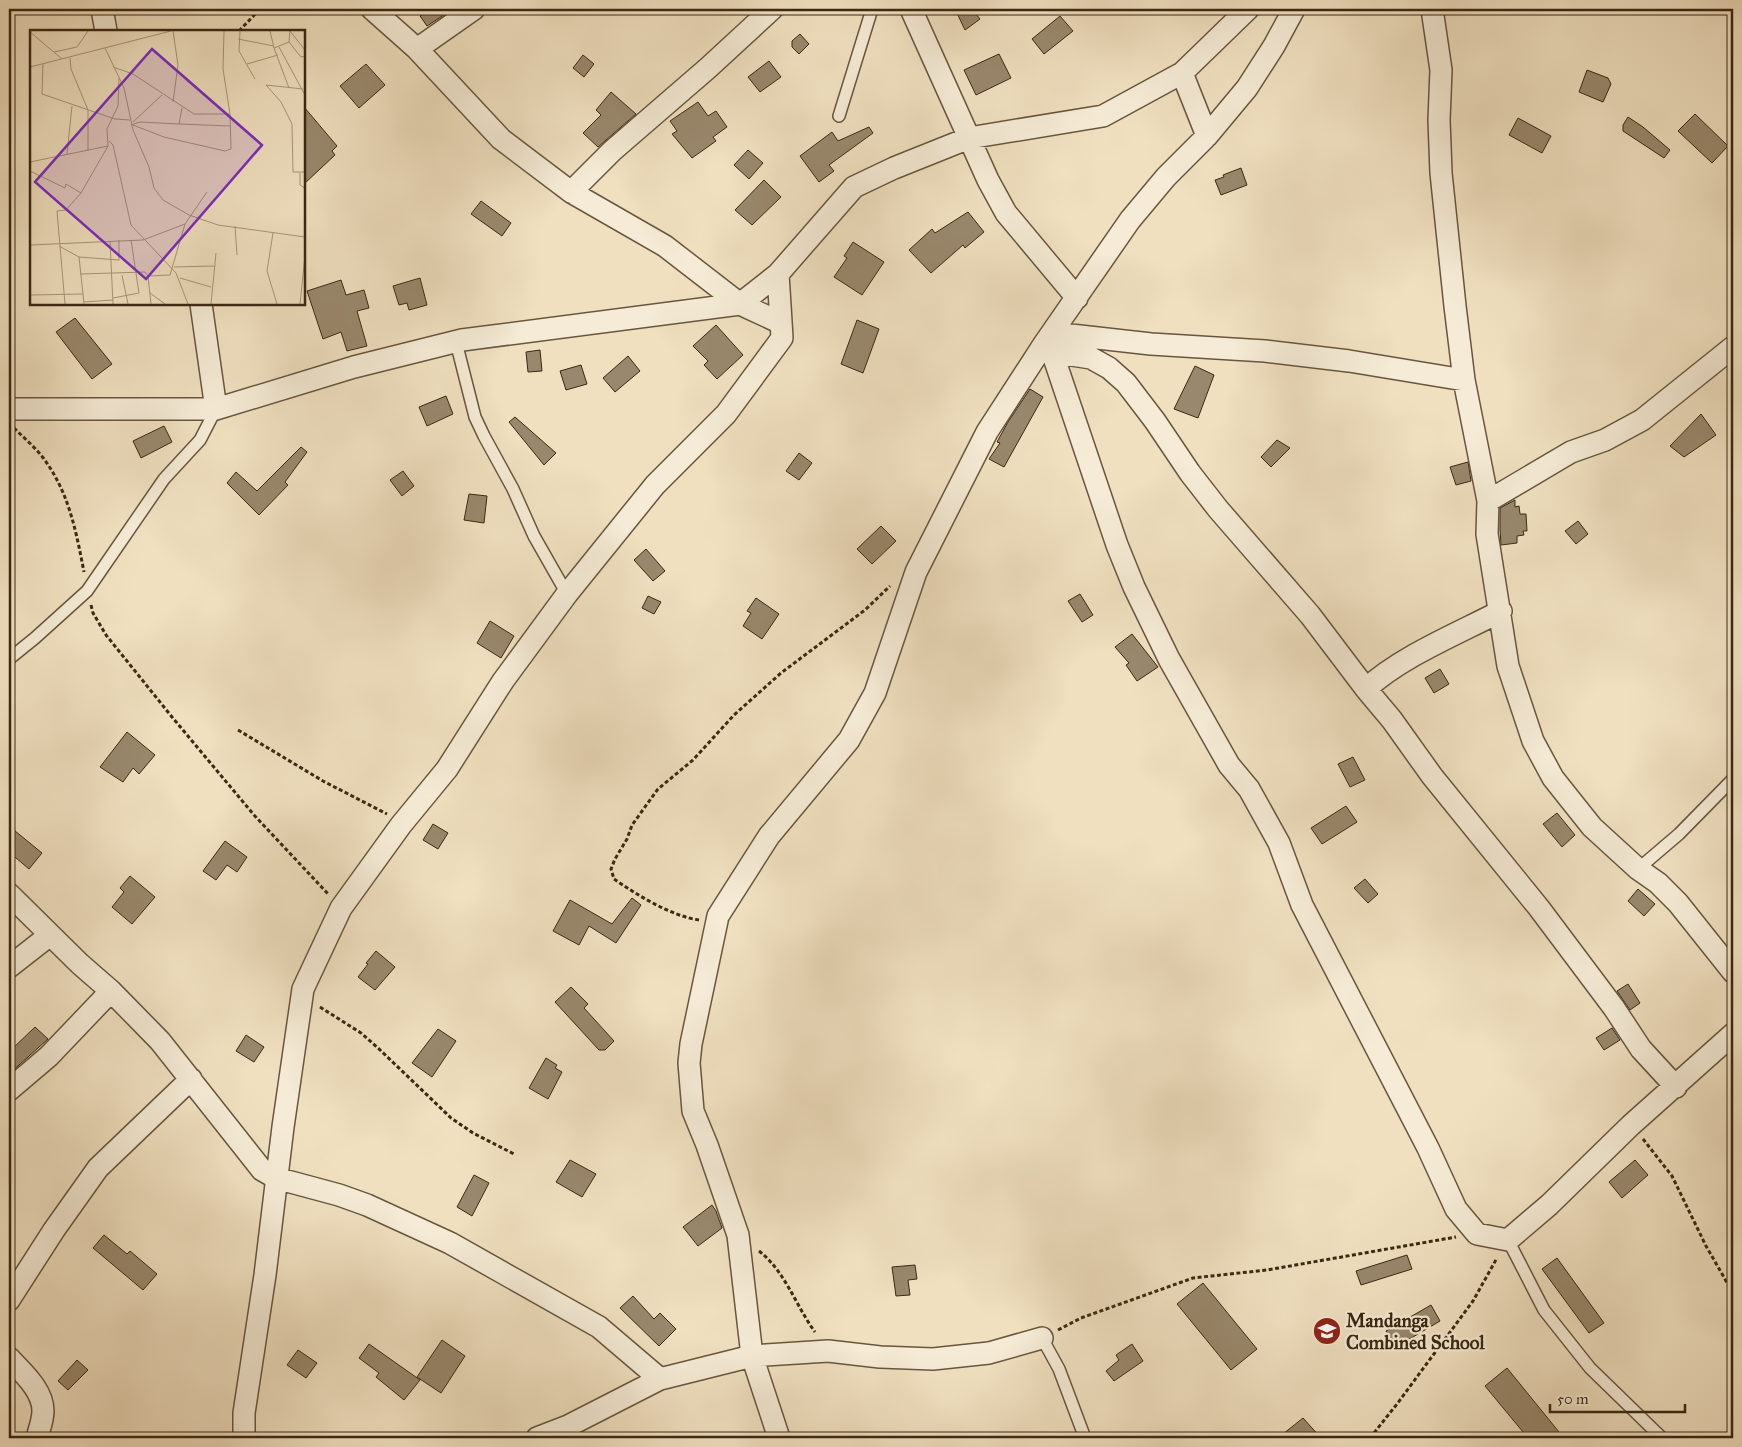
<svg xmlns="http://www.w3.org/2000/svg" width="1742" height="1447" font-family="'IM FELL Great Primer',serif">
	<rect width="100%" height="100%" fill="#f0e0c0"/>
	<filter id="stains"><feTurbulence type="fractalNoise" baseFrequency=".004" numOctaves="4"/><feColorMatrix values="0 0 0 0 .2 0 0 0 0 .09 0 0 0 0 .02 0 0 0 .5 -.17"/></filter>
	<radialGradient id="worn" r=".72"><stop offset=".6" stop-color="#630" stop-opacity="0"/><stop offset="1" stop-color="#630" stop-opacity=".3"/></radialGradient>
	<!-- building -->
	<path fill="#99886d" stroke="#3a2813" d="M431,9H453L427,26L420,16Z
		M955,9H972L980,19L965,30Z
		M1060,16L1073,31L1044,54L1032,39Z
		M800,34L809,44L799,54L792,47V41Z
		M999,54L1011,78L976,95L964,70Z
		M583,55L594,64L584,77L573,68Z
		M769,61L781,77L760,92L748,77Z
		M366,64L385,85L359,108L340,86Z
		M1587,70L1608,78L1611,84L1603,102L1579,92Z
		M611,92L636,114L598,147L583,133L601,115L596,110Z
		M698,102L708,116L716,111L727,127L713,137L716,141L692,158L672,134L677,131L670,121Z
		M304,107L337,146L332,151L335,155L304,184Z
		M1695,114L1728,146L1712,163L1678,131Z
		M1628,117L1643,127L1670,150L1664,158L1623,131V125Z
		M1518,118L1551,136L1542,153L1509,135Z
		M869,127L873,133L829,165L834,171L819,182L800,156L832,132L838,141Z
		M748,150L763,163L749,179L734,165Z
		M1241,168L1247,185L1221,195L1215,180L1224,177L1223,175Z
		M764,180L781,197L752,225L735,210Z
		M481,201L511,223L502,236L471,214Z
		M968,212L984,232L965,248L963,245L931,273L909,250L932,229L935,233Z
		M853,242L884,262L862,295L834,277L847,258L844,256Z
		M420,278L427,305L409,310L407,303L399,305L393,286Z
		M341,280L346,295L364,290L369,308L357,311L367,346L347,351L341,332L323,339L307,291Z
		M75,318L112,364L92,379L56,332Z
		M857,320L879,329L863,373L841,364Z
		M716,325L743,355L717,379L704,365L708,361L693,346Z
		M540,350L542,371L528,372L526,352Z
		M628,356L640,371L615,392L603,378Z
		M581,365L587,384L566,390L560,371Z
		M1195,366L1214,375L1198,418L1174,409Z
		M1030,389L1043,397L1004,467L989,459L1000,443L997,442L1008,422Z
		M446,396L453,414L427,426L419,407Z
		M1701,414L1716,435L1684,457L1670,446Z
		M515,417L556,453L544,465L509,422Z
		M164,426L172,442L141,458L133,441Z
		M1277,440L1290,448L1271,467L1261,457Z
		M301,447L307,452L285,482L288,485L259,515L227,483L236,472L257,491Z
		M799,453L812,463L799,480L786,471Z
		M1468,462L1471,481L1456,485L1450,467Z
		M403,471L414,486L402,496L390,480Z
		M469,494L487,496L484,523L464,520Z
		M1515,500V507L1519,506L1520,514H1526L1527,531H1523L1524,535L1517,536V543L1501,545L1500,529V508Z
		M1578,521L1588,534L1576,544L1565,531Z
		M881,526L896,541L872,564L857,549Z
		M646,549L665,571L653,581L634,560Z
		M1080,594L1093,615L1082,622L1068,601Z
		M648,596L661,602L654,614L642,608Z
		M756,598L779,614L762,639L743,626L751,613L747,611Z
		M490,621L514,636L501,658L477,643Z
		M1132,634L1158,667L1137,681L1126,665L1129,663L1115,647Z
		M1440,669L1449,684L1434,693L1425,678Z
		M127,732L155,755L139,774L133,768L123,782L100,767Z
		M1353,757L1365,780L1350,787L1338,764Z
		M1346,806L1357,822L1322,844L1311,828Z
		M1557,813L1575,835L1562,847L1543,824Z
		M433,824L448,833L438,849L423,840Z
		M9,826L42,853L29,869L9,852Z
		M225,841L247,857L237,872L227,865L216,880L203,871Z
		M130,876L155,897L132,924L112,907L124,892L120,888Z
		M1365,879L1378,894L1368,903L1354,888Z
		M1638,889L1655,904L1644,916L1628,901Z
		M632,898L641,905L616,943L589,926L579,945L553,931L570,900L612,924Z
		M376,951L395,967L375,990L358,977L368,964L366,963Z
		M1628,984L1640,1003L1630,1010L1617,991Z
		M571,987L588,1004L584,1008L614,1041L605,1050H599L555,1002Z
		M35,1027L48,1039L9,1074V1052Z
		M1612,1028L1620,1040L1604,1050L1596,1038Z
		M438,1029L456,1041L432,1077L412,1063Z
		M246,1035L264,1047L254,1062L236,1051Z
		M546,1058L557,1065L555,1068L562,1072L548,1099L529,1088Z
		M570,1160L596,1174L582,1197L556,1182Z
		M1635,1160L1648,1175L1622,1198L1609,1182Z
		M474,1175L489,1183L472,1216L457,1207Z
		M712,1205L716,1211L722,1228L698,1246L683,1227Z
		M104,1235L127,1254L130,1251L157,1274L143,1290L93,1248Z
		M1407,1255L1412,1269L1361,1285L1356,1271Z
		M1557,1258L1604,1323L1589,1333L1542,1269Z
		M915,1265L917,1279L908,1280L910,1295L896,1296L892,1267Z
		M1203,1283L1257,1349L1231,1370L1177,1304Z
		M633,1296L654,1319L660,1313L676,1329L659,1346L620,1308Z
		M1431,1305L1440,1321L1396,1347L1386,1331Z
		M442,1340L465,1356L441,1393L417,1377Z
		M369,1344L420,1380L404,1400L376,1377L379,1373L359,1358Z
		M1132,1344L1143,1361L1114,1381L1106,1371L1119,1360L1116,1355Z
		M298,1350L317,1363L306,1378L287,1365Z
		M77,1360L88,1370L68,1390L58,1381Z
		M1507,1368L1559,1432L1552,1438H1528L1485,1386Z
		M1303,1418L1321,1438H1278Z"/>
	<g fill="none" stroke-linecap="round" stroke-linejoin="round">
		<defs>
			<path id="lane" d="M839,116L872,9
				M456,342L475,417L484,436L513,489L534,536L567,594
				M9,659L35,638L87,591L164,479L200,440L216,409
				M1638,869L1679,834L1733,779
				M1508,1240L1544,1310L1590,1368L1662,1438
				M1042,1338L1059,1369L1085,1438"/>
			<path id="street" d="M102,9L106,31
				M372,9L417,49L501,139L571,192L665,246L740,304L781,323
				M911,9L988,180L1006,213L1077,298
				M1432,9L1441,70L1439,120L1441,173L1455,306L1464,380L1488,501L1487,534L1508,666L1533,741L1553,778L1592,827L1638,869L1658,883L1678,903L1733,972
				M417,49L474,9
				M1182,73L1207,136
				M571,192L612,151L708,68L772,9
				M201,304L216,409
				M1053,333L1151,344L1265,351L1349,361L1464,380
				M1045,344L1052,352L1091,358L1109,368L1126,383L1155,421L1190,473L1218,509L1310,615L1366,689C1402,656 1457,634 1501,611
				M1052,352L1117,545L1134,587L1169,659L1229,765L1249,789L1279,843L1302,905L1428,1148L1456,1209L1477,1234L1508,1240L1549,1205L1631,1125L1733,1034
				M9,409H216L354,367L462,340L740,304L778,274L854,187L894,168L969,138L1103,116L1182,73L1248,9
				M1488,501L1571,452L1605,440L1642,420L1733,347
				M1366,689L1392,720L1432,776L1539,908L1614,1008L1641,1049L1676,1087
				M9,894L80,964L111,991L160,1041L262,1170L276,1178L339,1195L367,1205L450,1243L599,1327L660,1379
				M9,967L50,935
				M9,1090L49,1056L111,991
				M9,1300L54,1230L98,1168L191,1079
				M9,1358C22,1372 43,1390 43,1411C43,1420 39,1430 37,1438
				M244,1438V1413L265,1275L283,1127L303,989L341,908L401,825L447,769L503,681L567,594L655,485L726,414L782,338L778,274
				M537,1438L568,1426L660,1379L752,1356L828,1351L880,1357L933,1359L989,1353L1042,1338
				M779,1438L752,1356L738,1235L707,1145L693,1111L689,1063L691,1044L718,916L769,836L849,740L875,693L916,572L987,432L1044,344L1130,220L1166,177L1207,136L1247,88L1274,46L1294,9"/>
		</defs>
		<!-- lane casing -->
		<use href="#lane" stroke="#68563e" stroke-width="14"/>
		<!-- street casing -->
		<use href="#street" stroke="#68563e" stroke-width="24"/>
		<!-- path -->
		<path stroke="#3a2813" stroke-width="3" stroke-dasharray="4 2.5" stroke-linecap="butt" d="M239,31L260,9
			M14,428C24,438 36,448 44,459C69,493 76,531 84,572
			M91,605L93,613L106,635L172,717L254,815L329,895
			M238,730L323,781L387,814
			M699,920C671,916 637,895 614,879L611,869L615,859L627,839L632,825L658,789L693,760L734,715L781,673L865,610L890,586
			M320,1007L361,1033L378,1048L451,1118L473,1133L514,1154
			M1643,1139L1672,1176L1706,1246L1733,1293
			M759,1251C785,1271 796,1306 815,1332
			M1058,1330L1081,1318L1193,1278L1267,1270L1456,1237
			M1370,1438L1397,1404L1473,1301L1497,1258"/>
		<!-- lane -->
		<use href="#lane" stroke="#f5ebd6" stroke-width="11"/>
		<!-- street -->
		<use href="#street" stroke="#f5ebd6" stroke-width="21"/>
	</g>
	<!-- icons -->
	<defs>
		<symbol id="school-disc" viewBox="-11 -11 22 22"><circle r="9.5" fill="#8f2418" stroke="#f5ebd6"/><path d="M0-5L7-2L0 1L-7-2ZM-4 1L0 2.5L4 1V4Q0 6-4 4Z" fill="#fff"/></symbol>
	</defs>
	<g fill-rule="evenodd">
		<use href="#school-disc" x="1311" y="1315" width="32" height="32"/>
	</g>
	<g text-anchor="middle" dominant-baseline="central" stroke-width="4.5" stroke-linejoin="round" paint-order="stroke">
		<!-- poi labels -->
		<g font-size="19" font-weight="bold" fill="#3a2813" stroke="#f5ebd6" text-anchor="start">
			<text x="1346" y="1320">Mandanga<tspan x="1346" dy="22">Combined School</tspan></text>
		</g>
	</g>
	<!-- overview -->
	<g transform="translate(30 30)">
		<rect width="275" height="275" fill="#f0e0c0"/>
		<path fill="none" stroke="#a7967b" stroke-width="1" d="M143,1L148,35L143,72M210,1L209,21L225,49M240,1L244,18L259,12L260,1M260,1L275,20M0,2L32,29M208,9L244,16M259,12L271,27L275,26M249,17L275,65M75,18L94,58L103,100L119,137L124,158L133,170L159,185L188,195L275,207M244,18L259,58M24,22L47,17L58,1M40,28L41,39L58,80V121M13,34L12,64L85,89L100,90M217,34L248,25M0,37L141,1M83,37L103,44L164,84H200M236,55L251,72L262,94L263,142H275M236,55L273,59M103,92L132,65M149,94L200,96M101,95L110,92L149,94L152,78M103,95L134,107L195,121L201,119L200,84L193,39L194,1M79,111L83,115L101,195L146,243L158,274M37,124L42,76M0,132L78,116M0,141L35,158L36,154L51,163M270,143V155L275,158M205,196L207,225M243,203L237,241L247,274M80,211L83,274M0,215L113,210L155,194M29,216L49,227L53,264M49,227L89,230V210M144,237L184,236M50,244L115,242L118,246L121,274M92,245L98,274M118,246L140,245L155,194L177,162M150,248L181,257M120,263L135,274M0,265L53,264L54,274M83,268L109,263L101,210M54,272L83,270M35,274L27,181L36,180L51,163L78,116L77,99L88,76L89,48M181,274L186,223M270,274L275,226"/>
		<path fill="#7b2cbf" fill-opacity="0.15" stroke="#7b2cbf" stroke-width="2.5" d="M122,19L232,115L116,249L5,152Z"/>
		<rect width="275" height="275" fill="none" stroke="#3a2813" stroke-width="2.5"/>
	</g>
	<!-- margin -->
	<rect width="1742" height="1447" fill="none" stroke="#f0e0c0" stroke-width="30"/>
	<rect x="10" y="10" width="1722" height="1427" fill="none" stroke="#3a2813" stroke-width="2.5"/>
	<rect x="15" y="15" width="1712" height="1417" fill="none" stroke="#3a2813"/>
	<!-- scale -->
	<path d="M1550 1404v8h135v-8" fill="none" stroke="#3a2813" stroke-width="2.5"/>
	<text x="1557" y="1404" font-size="15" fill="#3a2813" stroke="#f5ebd6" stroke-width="4" paint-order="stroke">50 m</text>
	<rect width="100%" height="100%" filter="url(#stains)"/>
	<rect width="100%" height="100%" fill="url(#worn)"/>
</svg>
